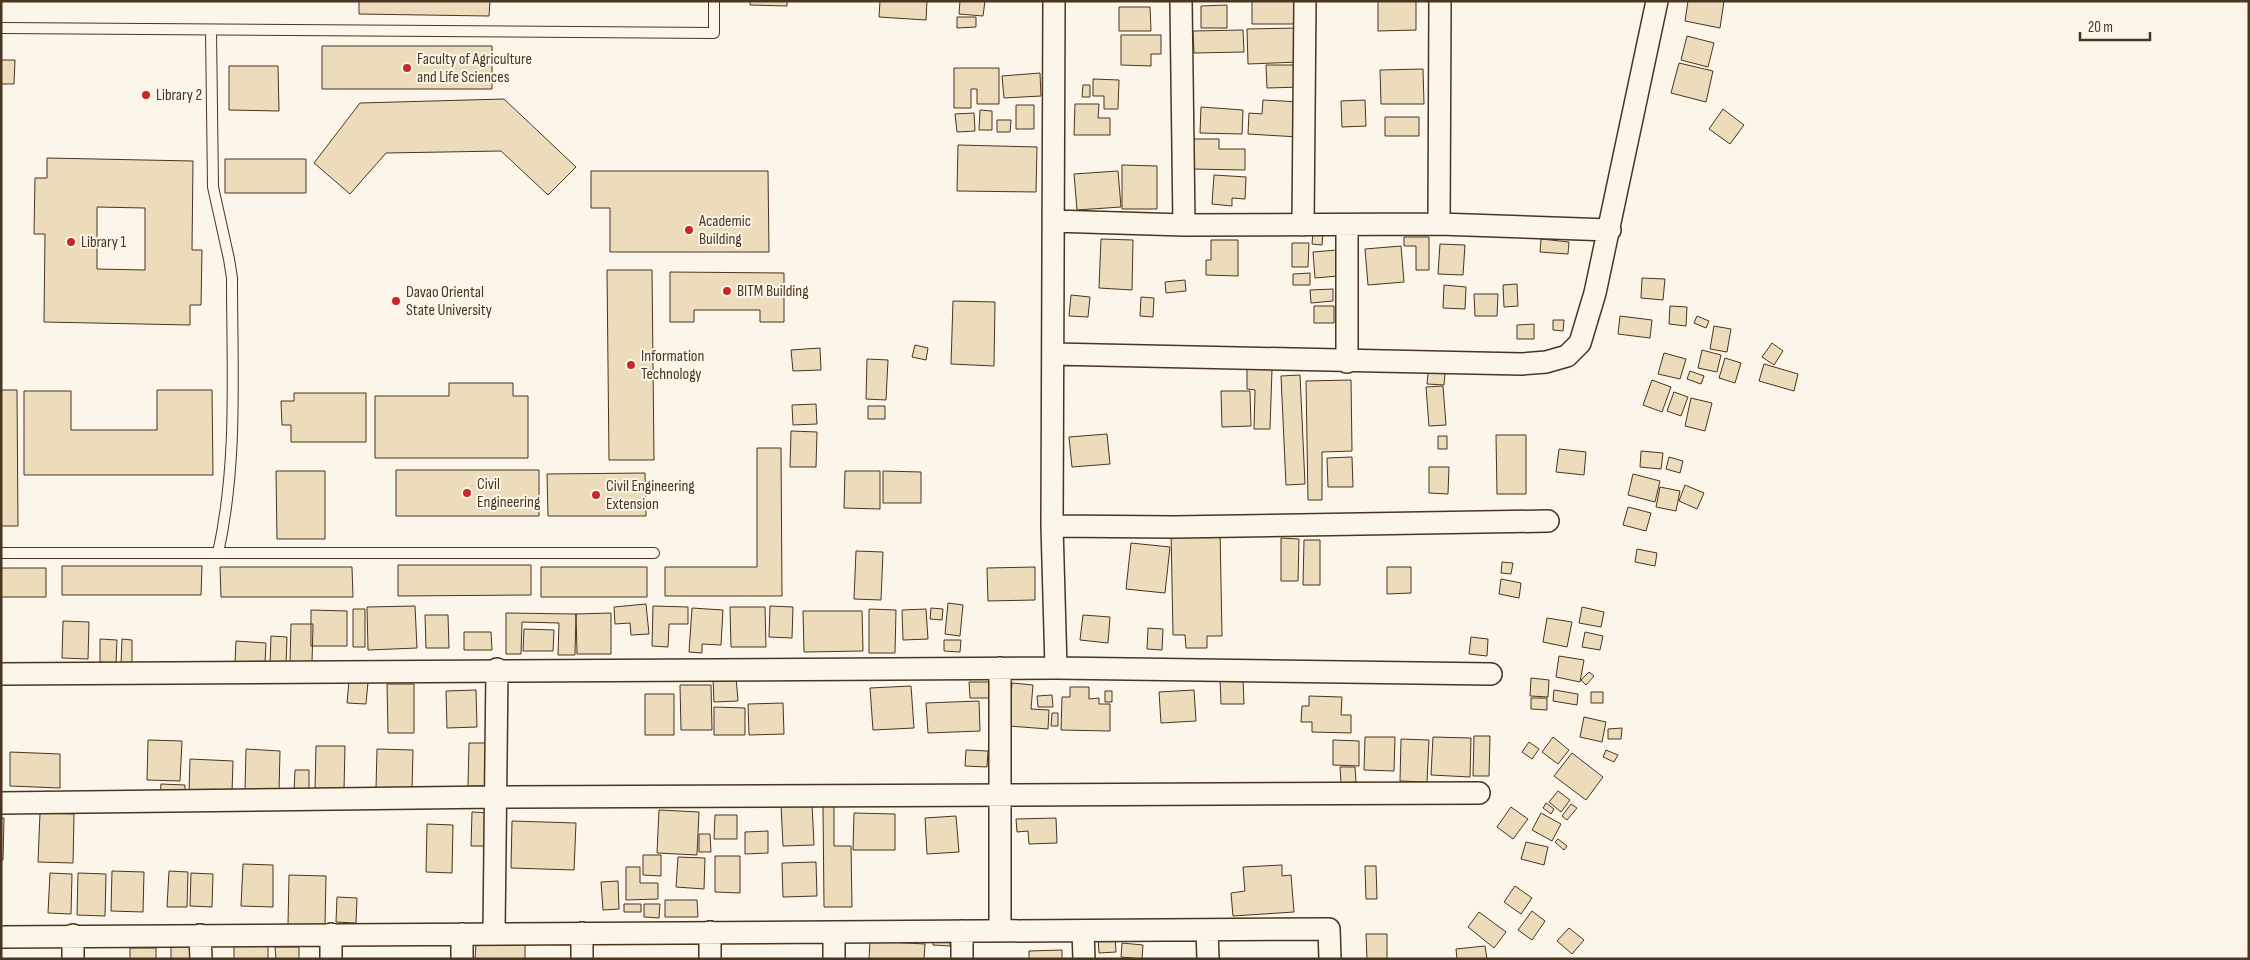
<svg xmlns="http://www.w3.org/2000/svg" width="2250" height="960" font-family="'Sofia Sans Condensed',sans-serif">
	<rect width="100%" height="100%" fill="#fbf6e9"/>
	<!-- building -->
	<path fill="#ecdcbc" stroke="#4a3520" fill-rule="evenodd" d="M359,1H490L489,16L359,14Z
		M750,1H787V6L750,5Z
		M880,1H927L926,20L879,17Z
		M960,1H985L983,16L959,14Z
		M1252,1H1298V24H1252Z
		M1378,1H1416V30L1378,31Z
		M1688,1H1724L1720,28L1685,21Z
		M1227,5V28H1201V6Z
		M1119,7H1150L1151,31H1119Z
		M957,17H976V27L957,28Z
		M1298,28L1299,62L1248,64L1247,29Z
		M1243,30L1244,52L1194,53L1193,31Z
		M1121,35H1161V54H1151V66L1121,65Z
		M1687,36L1714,43L1708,67L1681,60Z
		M322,46H492V89H322Z
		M1,60H15L14,84H1Z
		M1679,63L1713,71L1706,102L1671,93Z
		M1266,65H1301L1302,87L1267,88Z
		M229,66H278L279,111L229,110Z
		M954,68H999V104H977V89H971V108H954Z
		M1423,69L1424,104H1381L1380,70Z
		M1040,73L1041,96L1004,98L1002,76Z
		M1093,79L1119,80L1118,109H1104V96H1093Z
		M1083,85H1090V97H1082Z
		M504,99L576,167L548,195L501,151L386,153L350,194L314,163L360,103Z
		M1263,100L1300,102L1298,137L1248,134L1249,113L1262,114Z
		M1365,100L1366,126L1342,127L1341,101Z
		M1075,104H1099L1098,118H1110V135H1074Z
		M1016,105H1034V129H1016Z
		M1201,107L1243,110L1242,134L1200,133Z
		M1723,109L1744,125L1730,144L1709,129Z
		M980,110L992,111V130H979Z
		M974,113L975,131L957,132L955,114Z
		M1385,117H1419V136H1385Z
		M997,120H1011L1010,132H997Z
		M1192,139H1219V149H1245V170L1192,169Z
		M958,145L1037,147L1036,192L957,191Z
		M47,158L193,161L192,250H202L201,305H190V325L44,322L45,234H34L35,178H47ZM97,207L145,208V270L97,269Z
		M225,159H306V193H225Z
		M1122,165L1157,166V209H1122Z
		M591,171H768L769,252H610V208H591Z
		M1118,171L1121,207L1077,210L1074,174Z
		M1214,175L1246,177L1245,199L1232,198V206L1212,204Z
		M1313,232L1323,233L1322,245L1312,244Z
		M1404,237H1429V270H1416V246H1404Z
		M1101,239L1133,240L1132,290L1099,288Z
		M1541,239L1569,242L1568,254L1540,252Z
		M1211,240H1238V276L1206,275V260H1211Z
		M1292,243H1309L1308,267H1292Z
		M1440,244L1465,245L1463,275L1438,274Z
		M1401,246L1404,282L1368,285L1365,249Z
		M1337,250L1338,276L1315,278L1313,252Z
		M607,270H652L654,460H609Z
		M670,272L784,273V322H760V310H694V322H670Z
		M1310,273V285H1293V274Z
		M1642,278L1665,279L1663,300L1641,298Z
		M1185,280L1186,291L1166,293L1165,282Z
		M1517,284L1518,306L1504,307L1503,285Z
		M1444,285L1466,287L1465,309L1443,308Z
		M1333,289V301L1311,303L1310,290Z
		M1474,294H1498L1497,316H1475Z
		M1071,295L1090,297L1088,317L1069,316Z
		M1141,297L1154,298L1153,317L1140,316Z
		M953,301L995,302L994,366L951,364Z
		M1314,306H1334V323H1314Z
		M1670,306L1687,307L1686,326L1669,324Z
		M1620,316L1652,320L1650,338L1618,334Z
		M1697,316L1709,321L1706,328L1694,323Z
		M1553,320H1564L1563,331L1553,330Z
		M1534,324V339H1517V325Z
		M1714,326L1731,329L1727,352L1710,349Z
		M1772,343L1783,351L1774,365L1762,357Z
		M915,345L928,348L926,360L912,357Z
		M820,348L821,370L793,371L791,350Z
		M1702,350L1721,355L1717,372L1698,368Z
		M1664,353L1686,359L1680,379L1658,374Z
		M1725,358L1741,363L1735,383L1719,378Z
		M867,359L888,360L886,400L866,399Z
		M1764,364L1798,374L1794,391L1759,381Z
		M1247,368L1272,369L1270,429H1254L1255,390L1247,389Z
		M1690,371L1704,376L1701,384L1687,379Z
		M1428,373H1445L1444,385L1427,384Z
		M1300,375L1305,484L1286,485L1281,376Z
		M1351,380L1352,451L1322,452V500H1308L1306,381Z
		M1652,380L1671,387L1662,412L1643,405Z
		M449,383H513V396H528V458H375V396H449Z
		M1443,386L1446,425L1429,426L1426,387Z
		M1,390H17L18,526H1Z
		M157,390H212L213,475H24V391H71V430H157Z
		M1221,391H1250L1251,426L1222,427Z
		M1674,392L1688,397L1681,416L1667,411Z
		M294,393H366V442H291V425H282L281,401H294Z
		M1691,398L1712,403L1705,431L1685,426Z
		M816,404L817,424L793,425L792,405Z
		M868,406H885V419H868Z
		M791,431L817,432L816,467H790Z
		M1107,434L1110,464L1072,467L1069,437Z
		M1496,435H1526V494H1497Z
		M1438,436H1447V449H1438Z
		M757,448H781L782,596H665V567H757Z
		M1559,449L1586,452L1584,475L1556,472Z
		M1641,451L1663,453L1661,469L1640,467Z
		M1352,457L1353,487H1328L1327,458Z
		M1669,457L1683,461L1680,473L1666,469Z
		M1429,467H1449L1448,494L1429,493Z
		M396,470H539V516H396Z
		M276,471H325V539H277Z
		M845,471H880V509L844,508Z
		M883,471L921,472V503H883Z
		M645,473L646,516H548L547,474Z
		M1633,474L1660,481L1655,502L1628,495Z
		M1685,485L1704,493L1697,509L1679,501Z
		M1660,487L1680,491L1676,511L1656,507Z
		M1628,507L1651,513L1646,531L1623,525Z
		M1220,529L1222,636H1207V648H1186L1185,635H1173L1171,530Z
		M1281,538L1299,539L1298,581H1281Z
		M1304,540H1320V585H1303Z
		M1131,543L1170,547L1165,593L1126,589Z
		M1637,549L1657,553L1655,566L1635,562Z
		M856,551L883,552L881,600L854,599Z
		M1502,562L1513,563L1511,574L1501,573Z
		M398,565H531V595L398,596Z
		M62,566H202L201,595H62Z
		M220,567H352L353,597H221Z
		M541,567H647V597H541Z
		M1035,567V600L988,601L987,568Z
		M1387,567H1411V593L1387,594Z
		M1,568H46V597H1Z
		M1501,579L1521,583L1519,598L1499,594Z
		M948,603L963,605L960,636L945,634Z
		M646,604L649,634L631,635L630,623L615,624L614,607Z
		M415,606L417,648L368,650L367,607Z
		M653,606L688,607V624H669L668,647L652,646Z
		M770,606L793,607L792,638L769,637Z
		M730,607H765L766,647H731Z
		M1582,607L1604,612L1601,627L1579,623Z
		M692,608L723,610L721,645L702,644V653L689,652Z
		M931,608L943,609L942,620L930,619Z
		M353,609H365V647H353Z
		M869,609L896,610L895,653H869Z
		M926,609L928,639L903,640L902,610Z
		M311,610L347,611V646H311Z
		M803,611H862L863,651L804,652Z
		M506,613L576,614L575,655H558L559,623L522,622L521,654H506Z
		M611,613V654H577L576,614Z
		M425,615H448L449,648H426Z
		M1083,615L1110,617L1108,643L1080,640Z
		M1547,618L1572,622L1567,647L1543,642Z
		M63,621L89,622L88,659L62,658Z
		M291,624H313L312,663L290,662Z
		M1148,628L1163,629L1162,650L1147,649Z
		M524,629L554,630L553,651H523Z
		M464,632H491L492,650H464Z
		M1585,632L1603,636L1600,650L1582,647Z
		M271,636L287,637L286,665L270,664Z
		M1471,637L1488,639L1487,656L1469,654Z
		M100,639L117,640L116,663L100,662Z
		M122,639L132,640V665L121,664Z
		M944,640H961L960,652L944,651Z
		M236,641L266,643L265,664L235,663Z
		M1559,656L1584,660L1580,682L1556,677Z
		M1589,672L1594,676L1586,685L1581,680Z
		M736,677L738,701L714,702L713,679Z
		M1243,678L1244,704H1221L1220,679Z
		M1531,678L1549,680L1548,697L1530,696Z
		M349,681L368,682L366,704L347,703Z
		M969,682H993V698H970Z
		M1012,683L1033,685L1031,709L1049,710L1048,729L1009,726Z
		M387,684H414V733H388Z
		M680,685H711L712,730H681Z
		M911,686L914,728L873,730L870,688Z
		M1070,687H1089V699L1099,698V704H1110V731L1061,730L1062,697H1070Z
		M476,690L477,727L447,728L446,691Z
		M1194,690L1196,721L1161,723L1159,692Z
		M1554,690L1578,694L1577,705L1553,701Z
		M1105,691H1112V702H1105Z
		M1591,692H1603V703H1591Z
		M645,694H674V735H645Z
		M1052,695L1053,707H1038L1037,696Z
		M1309,696L1342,697L1341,715H1351V733L1312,732V722H1301L1302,706H1309Z
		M1531,698H1547V710L1531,709Z
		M979,701L980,731L928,733L926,703Z
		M783,703L784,734L749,735L748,704Z
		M714,707L745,708V735H714Z
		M1052,713H1058V726H1051Z
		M1584,717L1606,722L1602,742L1580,737Z
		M1622,728L1621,739H1608V729Z
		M1474,736H1490L1489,776H1473Z
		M1365,737H1395L1394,771L1364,770Z
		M1433,737L1471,738L1470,777L1431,775Z
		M1553,737L1569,750L1558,764L1542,752Z
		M1401,739L1429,740L1427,782L1400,781Z
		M148,740L182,741L180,781L147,780Z
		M1333,740L1359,741V766L1333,765Z
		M1529,742L1539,749L1532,759L1522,752Z
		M469,743H490L489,786H468Z
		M316,746H345L344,790L315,789Z
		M246,749L280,751L279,792L245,791Z
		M377,749L413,750L412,791L376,789Z
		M966,750L988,751L987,767L965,766Z
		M1606,750L1618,755L1614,762L1603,757Z
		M10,752L60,754V788L10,786Z
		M1572,753L1603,777L1586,800L1554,776Z
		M190,759L233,761L232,794L189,793Z
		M1340,767H1355L1356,782L1341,783Z
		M295,770H309V793L294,792Z
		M161,784L185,785V799L160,798Z
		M1558,791L1570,800L1561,812L1549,802Z
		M1546,803L1554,809L1551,814L1543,808Z
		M812,804L814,845L783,846L781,805Z
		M1571,804L1577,808L1567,820L1562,816Z
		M823,806H834V846H851L852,907H824Z
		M1511,807L1528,819L1513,839L1497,827Z
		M659,810L699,812L697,855L657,853Z
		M472,812L492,813L491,846H471Z
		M40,813L74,814L73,863L38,862Z
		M854,813L895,814V850H853Z
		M1541,813L1561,824L1552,841L1532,830Z
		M715,815H737V839H714Z
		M956,816L959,852L927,854L925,818Z
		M1,818H4L3,860H1Z
		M1056,818L1057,843L1029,844L1028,831L1017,832L1016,819Z
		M512,821L576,823L574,870L511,868Z
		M427,824L453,825L452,873L426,872Z
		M768,831V853L745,854V832Z
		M699,834H710L711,852H699Z
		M1558,839L1567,846L1564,850L1555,842Z
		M1526,842L1548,847L1544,865L1521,859Z
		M643,855H661V876L643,875Z
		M715,856H740V893L715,892Z
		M678,857L705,858L704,889L676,887Z
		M816,862L817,896L783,897L782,863Z
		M243,864L273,865V907L241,906Z
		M1282,865V876L1291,875L1294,912L1233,916L1231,893L1245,891L1243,867Z
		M1365,866H1376L1377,899H1366Z
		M626,867H640V883H658V899L626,900Z
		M112,871L144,872L143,912L111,911Z
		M169,871L188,872L187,907H167Z
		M50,873L72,874L71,914L48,913Z
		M78,873L106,874L105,916L77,915Z
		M191,873L213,874L212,907L190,906Z
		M289,875L326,876L325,927L288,925Z
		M618,881L619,909L603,910L601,882Z
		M1515,886L1532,898L1521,914L1504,902Z
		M337,897L357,898L356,923L336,922Z
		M665,900H697L698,917H665Z
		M624,904H641V912H624Z
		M644,904H660L659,918L644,917Z
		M1532,911L1545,921L1532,940L1518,930Z
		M1479,912L1506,932L1494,948L1468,927Z
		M1569,928L1584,940L1572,954L1557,941Z
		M934,934L950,935V946L933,945Z
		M1366,934H1387V959H1367Z
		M1115,936L1116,952L1099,953L1098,937Z
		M870,941L925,944L924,959H869Z
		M1122,943L1143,945L1142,959L1121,957Z
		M171,944H195V959H171Z
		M234,944L268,945V959H234Z
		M476,944L525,945V959H475Z
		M1485,946L1487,959H1457L1456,949Z
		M275,947H299V959H276Z
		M130,948H156V959H130Z
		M1062,950V959H1029V951Z"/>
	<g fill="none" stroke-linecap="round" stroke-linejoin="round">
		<defs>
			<path id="service" d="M1,28L714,33V1
				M211,30L213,187L229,259L232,278C232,370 238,463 218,553
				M1,553H654"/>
			<path id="minor" d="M1054,1L1052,526L1056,668
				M1181,1L1184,225
				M1053,221L1184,225L1439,224L1610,230
				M1439,224L1440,1
				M1303,225L1305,1
				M1053,354L1522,364L1546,362L1567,356L1580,343L1595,293L1657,1
				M1347,362V225
				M1052,526L1174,527L1548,521
				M1,674L1056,668L1491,674
				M1,803L496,797L1479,793
				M1207,930L1208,959
				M962,931V959
				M1000,931V668
				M1083,931L1084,959
				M710,932V959
				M834,932V959
				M494,933L497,669
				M582,933V959
				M331,934V959
				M73,935V959
				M200,935L201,959
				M1,937L1329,929L1330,959
				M462,959V934"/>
		</defs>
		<!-- service casing -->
		<use href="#service" stroke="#4a3520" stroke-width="12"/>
		<!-- minor casing -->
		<use href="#minor" stroke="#4a3520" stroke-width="24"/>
		<!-- service -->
		<use href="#service" stroke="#fbf6e9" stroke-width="10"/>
		<!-- minor -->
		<use href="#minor" stroke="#fbf6e9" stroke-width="21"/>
	</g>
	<!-- markers -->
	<g fill="#c62828" stroke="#fbf6e9" stroke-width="2">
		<circle cx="407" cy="68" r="5"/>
		<circle cx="146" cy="95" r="5"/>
		<circle cx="689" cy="230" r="5"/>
		<circle cx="71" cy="242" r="5"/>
		<circle cx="727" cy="291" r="5"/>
		<circle cx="396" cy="301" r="5"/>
		<circle cx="631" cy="365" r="5"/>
		<circle cx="467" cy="493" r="5"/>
		<circle cx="596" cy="495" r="5"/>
	</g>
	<g text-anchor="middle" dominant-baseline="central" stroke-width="4" stroke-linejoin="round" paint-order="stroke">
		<!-- poi labels -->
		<g font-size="16" fill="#4a3520" stroke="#fbf6e9" text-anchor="start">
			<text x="417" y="59">Faculty of Agriculture<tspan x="417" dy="18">and Life Sciences</tspan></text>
			<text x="156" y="95">Library 2</text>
			<text x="699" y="221">Academic<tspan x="699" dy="18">Building</tspan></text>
			<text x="81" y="242">Library 1</text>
			<text x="737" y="291">BITM Building</text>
			<text x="406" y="292">Davao Oriental<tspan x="406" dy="18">State University</tspan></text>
			<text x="641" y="356">Information<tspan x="641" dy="18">Technology</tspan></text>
			<text x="477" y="484">Civil<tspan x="477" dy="18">Engineering</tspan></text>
			<text x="606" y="486">Civil Engineering<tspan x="606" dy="18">Extension</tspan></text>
		</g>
	</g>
	<!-- border -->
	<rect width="2250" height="960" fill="none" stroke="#4a3520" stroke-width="5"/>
	<!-- scale -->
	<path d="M2080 32v8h70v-8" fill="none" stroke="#4a3520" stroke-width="2.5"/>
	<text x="2088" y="32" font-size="15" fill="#4a3520" stroke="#fbf6e9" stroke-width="4" paint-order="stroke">20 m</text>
</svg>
